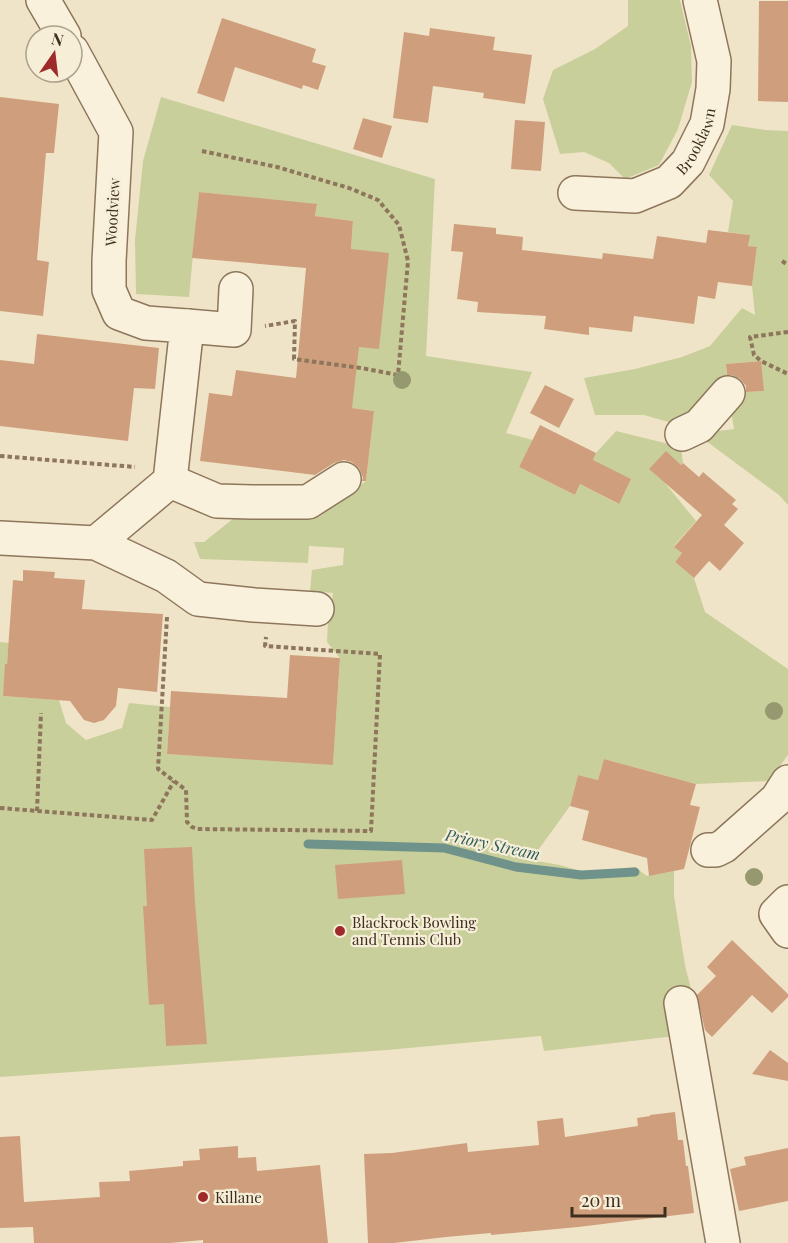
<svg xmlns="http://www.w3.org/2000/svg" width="788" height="1243" font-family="'Playfair Display',serif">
	<rect width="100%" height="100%" fill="#f0e4c8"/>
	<!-- green -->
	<path fill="#c9cf9b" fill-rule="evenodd" d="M628,0H680L691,46L692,82L678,129L659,165L625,179L609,163L584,152L560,154L543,99L553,70L595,49L628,26Z
		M161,97L435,179L426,356L532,372L506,433L533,440L519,467L575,495L580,484L618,504L593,460L596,453L616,431L681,447L683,463L665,483L696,521L674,546L682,553L675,562L694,578L705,612L788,669V755L769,781L696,784L604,759L598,780L578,775L570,806L531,860L560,865L584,872L635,867L647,876L674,871V896L685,965L693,997L676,1036L544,1051L541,1036L387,1050L0,1077V642L9,643L3,696L59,700L66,723L86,740L122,728L129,703L170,707L167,754L333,764L340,658L327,642L328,620L333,593L310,591L312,570L343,565L344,548L309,546L308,563L200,559L194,542H204L239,514L319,517L366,481L374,411L352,408L351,249L353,221L315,216L317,205L199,192L189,297L136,294L135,240L143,161Z
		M732,125L765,130L788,131V505L779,495L702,438L715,415L718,431L734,429L728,394L697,422L679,425L644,415H595L584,378L635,369L682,357L710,346L742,308L755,315L752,286L757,248L748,246L749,235L728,232L733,201L709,175ZM760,361L763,391L728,393L726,364Z"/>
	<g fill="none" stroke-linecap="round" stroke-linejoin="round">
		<!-- stream -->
		<path stroke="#6f938a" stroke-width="9" d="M308,844L444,848L516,867L581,875L635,872"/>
	</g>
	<!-- building -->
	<path fill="#cf9f7d" d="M759,1H788V102L758,101Z
		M222,18L316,49L312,62L326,66L318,90L303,85L302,89L235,67L224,102L197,93Z
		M430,28L495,37L493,50L532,55L525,104L483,98L484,93L433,86L428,123L393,118L404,32L429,36Z
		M0,97L59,104L54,153H46L37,260L49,262L43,316L0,311Z
		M363,118L392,126L382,158L353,149Z
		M515,120L545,122L541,171L511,169Z
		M199,192L317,204L315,216L353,221L351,249L389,253L379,349L359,347L352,408L374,411L366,481H362L363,478L359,468L352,462L344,460L334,463L315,475L200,461L209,393L232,396L236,370L296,378L306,268L192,258Z
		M454,224L496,228V234L523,237L522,250L602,259L603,253L653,259L657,236L706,243L708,230L750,235L748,246L757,247L752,286L718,282L715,299L698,296L694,324L634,316L632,332L589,327V335L544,329L546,316L477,312L478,302L457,299L463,252L451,251Z
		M37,334L159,348L155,389L134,388L128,441L0,426V360L34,364Z
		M761,361L764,391L746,392V386L740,379L732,375H727L726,364Z
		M545,385L574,399L559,428L530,413Z
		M540,425L596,453L593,460L631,479L619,504L580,484L575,495L519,467Z
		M666,451L681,465L683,463L699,477L703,472L736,500L732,504L738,509L724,525L744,543L720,571L709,561L694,578L675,562L682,553L674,547L702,515L649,469Z
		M23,570L55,572L54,578L85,580L82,609L163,614L157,692L118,688L116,706L104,720L94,723L84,720L70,701L3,696L5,664H7L13,580L23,581Z
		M290,655L340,658L333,765L167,754L171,691L287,698Z
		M604,759L696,784L690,805L700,807L684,869L649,876L647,858L582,840L589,811L570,806L578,775L598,780Z
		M192,847L195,903L207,1044L166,1046L164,1004L149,1005L143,906H147L144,849Z
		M402,860L405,894L338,899L335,865Z
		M732,940L788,994V997L772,1013L752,995L712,1037L705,1030L697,995L716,976L707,967Z
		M770,1050L788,1063V1081L752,1074Z
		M675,1112L678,1140H683L686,1166H688L694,1213L578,1227L491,1235V1233L446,1237L394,1243H368L364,1154L392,1153L467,1143L468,1152L539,1145L537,1121L563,1118L565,1137L638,1126L637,1118L650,1116V1115Z
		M20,1136L24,1202L100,1197L99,1182L130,1181L129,1171L183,1166V1161L200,1160L199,1149L238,1146V1158L256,1157L257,1171L320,1165L328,1243H203V1240L170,1243H34L33,1227L0,1228V1137Z
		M788,1148V1201L739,1211L730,1169L746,1165L744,1157Z"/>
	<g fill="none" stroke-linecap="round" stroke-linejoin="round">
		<defs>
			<g id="minor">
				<path d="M43,0L64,36"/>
				<path d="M72,51L116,132L109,261V290L119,313L146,323L187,326L170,481L96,543"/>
				<path id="s1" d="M575,193L635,196L669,182L688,162L707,124L713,89L714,61L700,0"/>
				<path d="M187,326L234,330L236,289"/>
				<path d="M682,434L699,426L728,393"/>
				<path d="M170,481L217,501L252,502H308L344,479"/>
				<path d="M0,538L96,543L166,576L198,599L254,605L317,609"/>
				<path d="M708,850H716L724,846L777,799L788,782"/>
				<path d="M788,902L776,914L788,931"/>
				<path d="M681,1003L723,1243"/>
			</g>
		</defs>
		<!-- minor casing -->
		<use href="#minor" stroke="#8d765c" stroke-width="36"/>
		<!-- path -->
		<path stroke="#8d765c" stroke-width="4" stroke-dasharray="4.5 3" stroke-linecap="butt" d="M202,151L277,167L349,188L378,200L399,225L408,261L398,375L361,368L294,359L295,321L265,326
			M782,261L788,265
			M788,332L750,337L754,355L761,361L788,374
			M0,456L135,467
			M167,617L158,769L186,790L187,822L192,827L197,829L371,831L380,654L265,646L266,637
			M0,808L152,820L174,781
			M37,811L41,713"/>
		<!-- minor -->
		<use href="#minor" stroke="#faf1dc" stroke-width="33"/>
	</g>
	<!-- trees -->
	<g fill="#96986f">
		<circle cx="402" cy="380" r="9"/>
		<circle cx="774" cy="711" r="9"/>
		<circle cx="754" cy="877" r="9"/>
	</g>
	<!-- markers -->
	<g fill="#9e2a2b" stroke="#f7eed8" stroke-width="2">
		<circle cx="340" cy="931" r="6"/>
		<circle cx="203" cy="1197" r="6"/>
	</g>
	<g text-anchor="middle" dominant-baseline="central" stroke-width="4.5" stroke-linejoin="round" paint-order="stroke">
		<!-- street labels -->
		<g font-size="15" fill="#3d2e20" stroke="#f7eed8">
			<text stroke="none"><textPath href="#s1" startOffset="147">Brooklawn</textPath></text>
			<text transform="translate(112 212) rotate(-87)">Woodview</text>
		</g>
		<!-- poi labels -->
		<g font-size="15" fill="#3d2e20" stroke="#f7eed8" text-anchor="start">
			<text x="352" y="922">Blackrock Bowling<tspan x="352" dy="17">and Tennis Club</tspan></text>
			<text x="215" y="1197">Killane</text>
		</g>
		<!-- water labels -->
		<g font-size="16" font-style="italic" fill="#2f5d5a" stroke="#f7eed8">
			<text transform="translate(493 844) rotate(12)">Priory Stream</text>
		</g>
	</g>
	<!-- north arrow -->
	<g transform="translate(54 54) rotate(14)"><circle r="28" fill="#f7eed8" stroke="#ada18e" stroke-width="1.5"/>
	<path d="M0-4.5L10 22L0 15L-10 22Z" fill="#9e2a2b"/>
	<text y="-9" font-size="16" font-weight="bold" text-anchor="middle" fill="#3d2e20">N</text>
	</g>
	<!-- scale -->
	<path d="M572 1207v9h93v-9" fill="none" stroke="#3d2e20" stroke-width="3"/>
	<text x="581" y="1207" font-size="18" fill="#3d2e20" stroke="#f7eed8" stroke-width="4.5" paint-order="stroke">20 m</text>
</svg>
